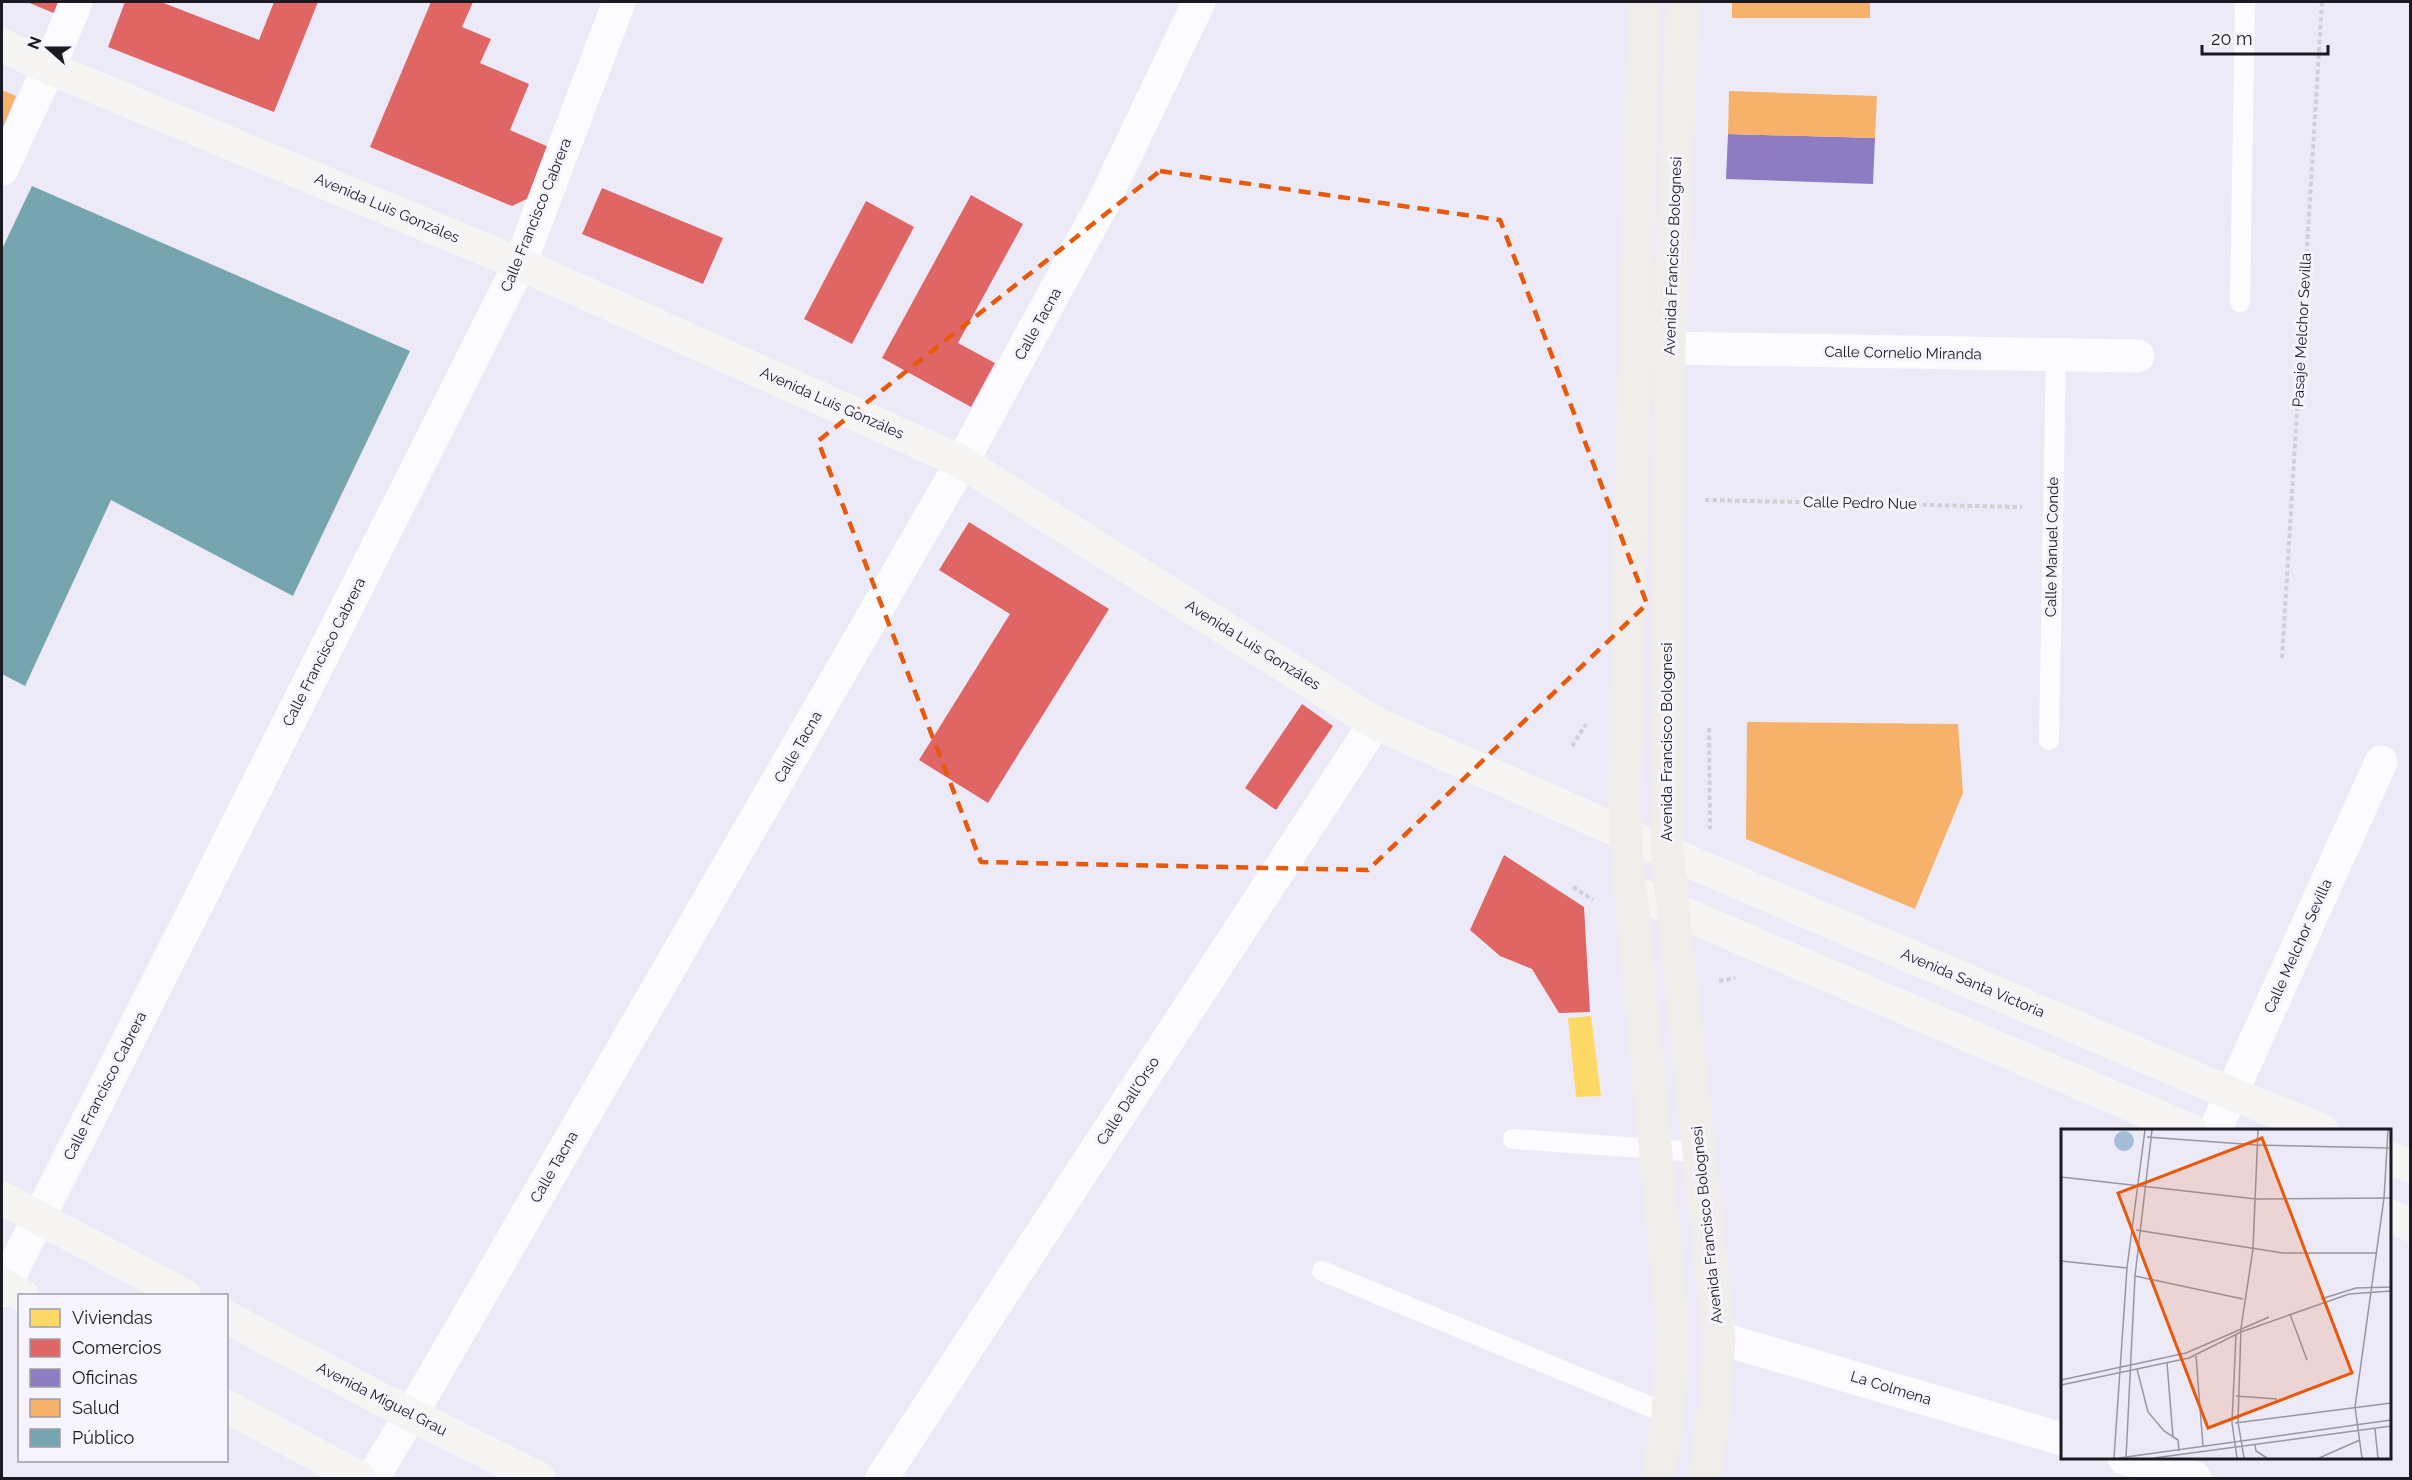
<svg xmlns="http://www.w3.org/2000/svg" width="2412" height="1480" font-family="Raleway,sans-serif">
	<rect width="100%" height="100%" fill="#edeaf7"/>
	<!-- homes -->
	<path fill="#ffd966" d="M1591,1016L1601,1096L1576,1097L1568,1018Z"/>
	<!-- shops -->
	<path fill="#e06666" d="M27,2H67L61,16Z
		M125,2H161L259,40L274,2H318L274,112L108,47Z
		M431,2H473L462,27L491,39L480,63L529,84L510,130L551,148L531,197L512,206L370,147Z
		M602,188L723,238L703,284L582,234Z
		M971,195L1023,224L958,343L995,363L971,407L882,358Z
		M866,201L914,227L852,344L804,319Z
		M969,522L1109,609L988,803L919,760L1010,614L939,570Z
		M1302,704L1333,726L1276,810L1245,788Z
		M1504,855L1584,907L1590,1012L1559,1013L1532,969L1500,956L1470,930Z"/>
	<!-- offices -->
	<path fill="#8e7cc3" d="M1728,134L1875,138L1873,184L1726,179Z"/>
	<!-- health -->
	<path fill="#f6b26b" d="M1732,2H1870V18H1732Z
		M2,90L16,96L2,130Z
		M1729,91L1877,96L1875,138L1728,134Z
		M1747,722L1958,724L1963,793L1915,909L1746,839Z"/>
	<!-- public -->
	<path fill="#76a5af" d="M32,186L410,351L293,596L111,500L25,686L2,674V249Z"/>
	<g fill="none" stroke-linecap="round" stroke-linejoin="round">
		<!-- path -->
		<path stroke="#d1d0d4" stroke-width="4" stroke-dasharray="4.5 3" stroke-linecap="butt" d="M1705,500L2022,507
			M2282,658L2322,2
			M1709,728L1710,829
			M1572,746L1586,724
			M1573,887L1593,900
			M1719,981L1735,978"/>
		<!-- service -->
		<path stroke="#fcfcfe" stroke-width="20" d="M2240,302L2245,2
			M2049,740L2056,354
			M1513,1139L1699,1152
			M1322,1271L1668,1414"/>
		<!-- minor -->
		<path stroke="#fcfcfe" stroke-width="33" d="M2,169L49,68L76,2
			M1669,348L2138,356
			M2215,1130L2381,762
			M2,1291L520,264L619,2
			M1719,1338L2062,1439
			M2124,1458L2195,1478
			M372,1478L411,1415L962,462L1101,207L1199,2
			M882,1478L1375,723"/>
		<!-- secondary -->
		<path stroke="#f7f5f4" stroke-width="33" d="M2,45L49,68L520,264L962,462L1375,723L1625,834L2232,1094L2322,1130
			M1631,891L2190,1130
			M2390,1158L2410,1166
			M2,1198L185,1296
			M2390,1216L2410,1225
			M2,1284L23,1296
			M226,1317L411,1415L539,1478
			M226,1406L360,1478"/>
		<!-- primary -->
		<path stroke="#f1edeb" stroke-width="33" d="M1644,2L1626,707L1625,834L1673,1331L1668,1414L1658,1478
			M1683,2L1669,348L1667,851L1719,1338L1715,1404L1705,1478"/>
	</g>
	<!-- marked area -->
	<path fill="none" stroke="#e8590c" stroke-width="4.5" stroke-dasharray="12 8" stroke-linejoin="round" d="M1160,171L1500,220L1647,604L1368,870L981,862L818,441Z"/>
	<g text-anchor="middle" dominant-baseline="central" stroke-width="6" stroke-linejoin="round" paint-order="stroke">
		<!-- street labels -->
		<g font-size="15" fill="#1b1921" stroke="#f6f4fe">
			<text transform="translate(387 208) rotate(23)">Avenida Luis Gonzáles</text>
			<text transform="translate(536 215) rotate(-68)">Calle Francisco Cabrera</text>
			<text transform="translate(1673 256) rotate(-88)">Avenida Francisco Bolognesi</text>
			<text transform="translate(1038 324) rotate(-61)">Calle Tacna</text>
			<text transform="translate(2302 330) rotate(-87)">Pasaje Melchor Sevilla</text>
			<text transform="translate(1903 353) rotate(1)">Calle Cornelio Miranda</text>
			<text transform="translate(832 403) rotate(24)">Avenida Luis Gonzáles</text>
			<text transform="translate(1860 503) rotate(1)">Calle Pedro Nue</text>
			<text transform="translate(2052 547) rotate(-89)">Calle Manuel Conde</text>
			<text transform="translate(1253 645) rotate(32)">Avenida Luis Gonzáles</text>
			<text transform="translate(324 652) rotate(-63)">Calle Francisco Cabrera</text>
			<text transform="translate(1667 742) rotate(-90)">Avenida Francisco Bolognesi</text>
			<text transform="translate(798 747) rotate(-60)">Calle Tacna</text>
			<text transform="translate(2298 946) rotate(-66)">Calle Melchor Sevilla</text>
			<text transform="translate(1973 983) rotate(23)">Avenida Santa Victoria</text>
			<text transform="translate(105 1086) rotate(-63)">Calle Francisco Cabrera</text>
			<text transform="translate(1128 1101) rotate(-57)">Calle Dall'Orso</text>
			<text transform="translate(554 1167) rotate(-60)">Calle Tacna</text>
			<text transform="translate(1707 1225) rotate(-96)">Avenida Francisco Bolognesi</text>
			<text transform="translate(1891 1388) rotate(17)">La Colmena</text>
			<text transform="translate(382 1399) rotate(27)">Avenida Miguel Grau</text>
		</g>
	</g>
	<!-- overview -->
	<g transform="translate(2061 1129)">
		<rect width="330" height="330" fill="#edeaf7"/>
		<path d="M53 12a10 10 0 1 1 20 0a10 10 0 1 1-20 0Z" fill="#a4bdd9"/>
		<path fill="none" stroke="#9996a1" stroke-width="1.5" d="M86,8L196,16L328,19M0,48L195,70L330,69M75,101L222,124H315M0,132L66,139M74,147L182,170M260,170L295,159L330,158M229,185L246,231M175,205L171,294L176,329M135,227L142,317M106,234L112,308M76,240L87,283L103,302L117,311L118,322M0,251L125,224L208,188M0,256L128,229L180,203L288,165L330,162M175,267L216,270M174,294L330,274M314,300L317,329M194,316L195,322L206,329M53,329L66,139L84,1M58,329L330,291M65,329L74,147L91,1M93,329L330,297M183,329L177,293L180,199L192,120L197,1M258,329L299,311M301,329L294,278L323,69L327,1"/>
		<path fill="#e8590c" fill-opacity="0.15" stroke="#e8590c" stroke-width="3" d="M201,9L291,244L147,299L57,64Z"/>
		<rect width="330" height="330" fill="none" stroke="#1b1921" stroke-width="3"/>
	</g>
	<!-- border -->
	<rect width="2412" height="1480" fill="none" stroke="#1b1921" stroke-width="6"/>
	<!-- legend -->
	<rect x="18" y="1294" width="210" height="168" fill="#f6f4fe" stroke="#9e9ca6" stroke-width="1.5"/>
	<rect x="30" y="1309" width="30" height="18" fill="#ffd966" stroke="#9e9ca6" stroke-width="1.5"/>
	<text x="72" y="1324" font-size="18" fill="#1b1921">Viviendas</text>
	<rect x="30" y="1339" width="30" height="18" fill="#e06666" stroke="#9e9ca6" stroke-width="1.5"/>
	<text x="72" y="1354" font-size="18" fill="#1b1921">Comercios</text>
	<rect x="30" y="1369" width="30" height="18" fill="#8e7cc3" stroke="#9e9ca6" stroke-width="1.5"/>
	<text x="72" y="1384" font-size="18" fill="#1b1921">Oficinas</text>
	<rect x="30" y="1399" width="30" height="18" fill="#f6b26b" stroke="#9e9ca6" stroke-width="1.5"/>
	<text x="72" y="1414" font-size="18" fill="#1b1921">Salud</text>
	<rect x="30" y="1429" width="30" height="18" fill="#76a5af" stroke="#9e9ca6" stroke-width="1.5"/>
	<text x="72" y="1444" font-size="18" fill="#1b1921">Público</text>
	<!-- north arrow -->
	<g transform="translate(48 48) rotate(291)" stroke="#f6f4fe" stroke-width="4.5" paint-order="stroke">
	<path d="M0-4.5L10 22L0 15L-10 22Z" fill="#1b1921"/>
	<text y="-9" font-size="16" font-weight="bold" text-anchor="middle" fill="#1b1921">N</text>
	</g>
	<!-- scale -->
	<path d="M2202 45v9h126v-9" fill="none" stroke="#1b1921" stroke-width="3"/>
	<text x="2211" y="45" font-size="18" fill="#1b1921" stroke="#f6f4fe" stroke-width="4.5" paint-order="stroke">20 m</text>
</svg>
